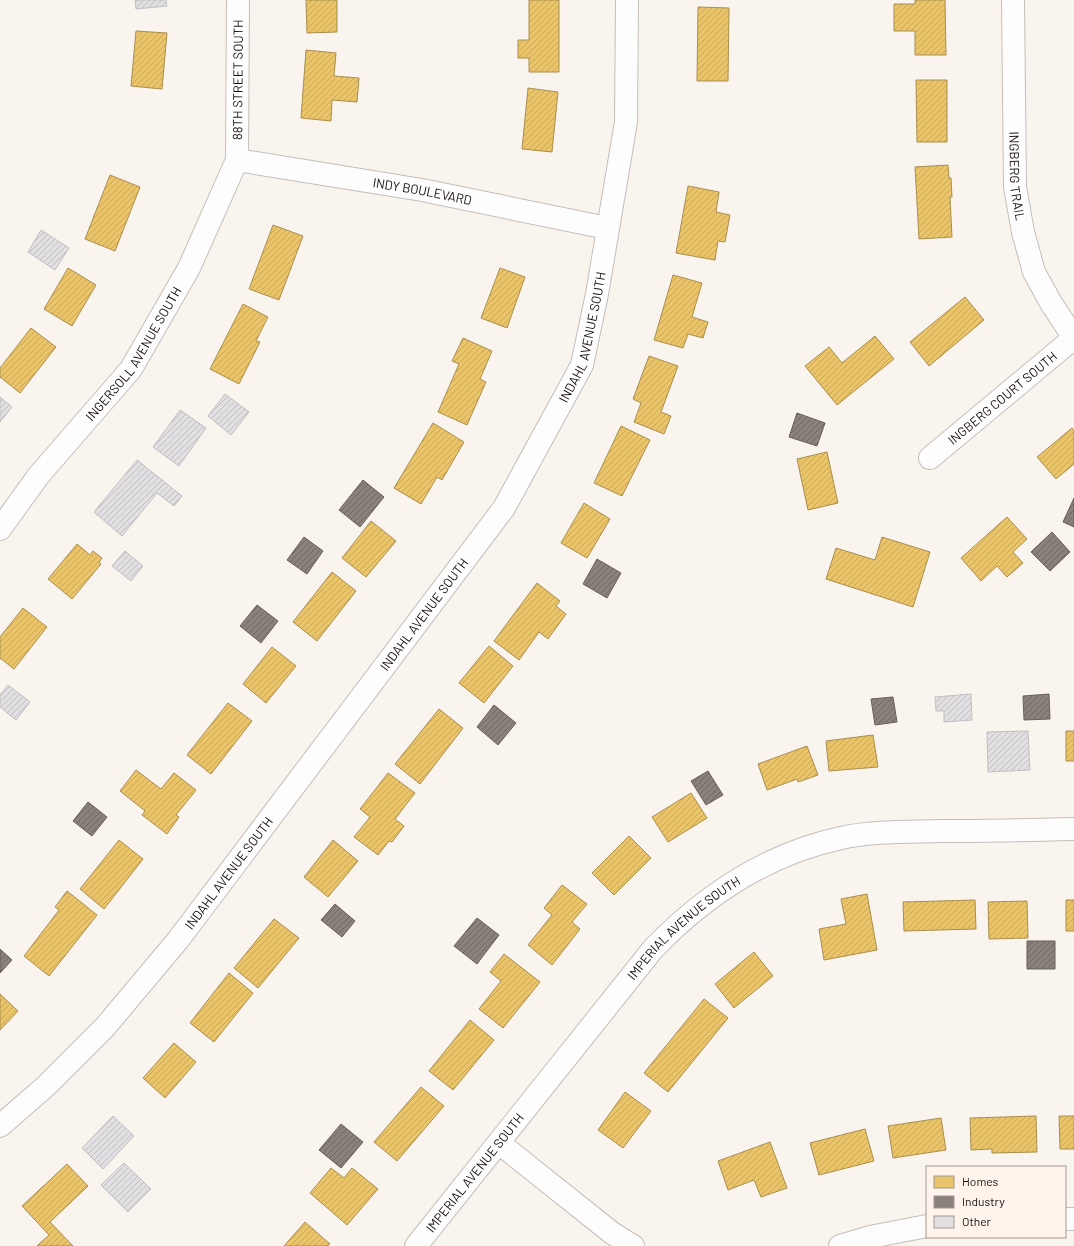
<svg xmlns="http://www.w3.org/2000/svg" width="1074" height="1246" font-family="Barlow,sans-serif">
	<defs>
		<pattern id="homes-hatch" width="6" height="6" patternUnits="userSpaceOnUse"><rect width="6" height="6" fill="#e9c46a"/><path d="M-1 1l2-2M0 6l6-6M5 7l2-2" fill="none" stroke="#c7a75b"/></pattern>
		<pattern id="industry-hatch" width="6" height="6" patternUnits="userSpaceOnUse"><rect width="6" height="6" fill="#8a817c"/><path d="M-1 1l2-2M0 6l6-6M5 7l2-2" fill="none" stroke="#706864"/></pattern>
		<pattern id="building-hatch" width="6" height="6" patternUnits="userSpaceOnUse"><rect width="6" height="6" fill="#e1dfe1"/><path d="M-1 1l2-2M0 6l6-6M5 7l2-2" fill="none" stroke="#c0bec0"/></pattern>
	</defs>
	<rect width="100%" height="100%" fill="#faf4ef"/>
	<!-- homes -->
	<path fill="url(#homes-hatch)" stroke="#a98e4e" d="M306,0H337V32L307,33Z
		M529,0H559V72H529V58H518V40H529Z
		M915,0H945L946,55H915V31H894V4H915Z
		M698,7L729,8L728,81H697Z
		M136,31L167,33L162,89L131,86Z
		M306,50L336,53L334,76L359,78L357,102L332,100L331,121L301,118Z
		M916,80H947V142H917Z
		M528,88L558,92L552,152L522,149Z
		M948,165L949,178H951L952,197H950L952,237L919,239L915,167Z
		M110,175L140,187L115,251L85,239Z
		M688,186L719,192L716,212L730,215L725,242L718,241L715,260L676,253Z
		M273,225L303,236L279,300L249,289Z
		M68,268L96,285L72,326L44,309Z
		M500,268L525,277L507,328L481,318Z
		M673,275L702,283L692,317L708,322L703,338L688,334L683,348L654,340Z
		M965,297L984,320L929,366L910,342Z
		M243,304L268,317L256,341L260,342L239,384L210,369Z
		M31,328L56,347L20,393L0,377V368Z
		M875,336L894,359L837,405L805,366L829,347L842,363Z
		M463,338L492,351L480,379L486,382L467,425L438,412L459,364L452,361Z
		M649,356L678,366L661,412L671,416L664,434L634,422L641,403L633,399Z
		M433,423L464,442L442,480L437,477L421,504L394,488Z
		M621,426L650,440L622,496L594,483Z
		M1072,428L1074,431V464L1056,479L1037,457Z
		M827,452L838,503L808,510L797,459Z
		M584,503L610,519L587,558L561,543Z
		M1007,517L1027,539L1013,552L1023,563L1007,577L997,566L981,581L961,558Z
		M371,521L396,541L366,577L342,558Z
		M882,537L930,552L913,607L826,579L836,548L875,560Z
		M77,544L90,555L93,551L102,558L99,562L101,564L72,599L48,579Z
		M332,572L356,591L317,641L293,622Z
		M537,583L560,601L556,606L566,614L548,639L539,632L519,660L494,641Z
		M23,608L47,627L14,669L0,658V637Z
		M489,646L513,666L484,703L459,683Z
		M272,647L296,666L266,703L243,684Z
		M228,703L252,721L211,774L187,755Z
		M439,709L463,728L420,784L395,764Z
		M1066,731H1074V761H1066Z
		M873,735L878,767L829,771L826,741Z
		M807,746L818,775L798,782L797,779L767,790L758,764Z
		M136,770L161,789L174,773L196,790L176,815L179,817L167,834L142,815L145,811L120,791Z
		M388,773L415,793L395,819L404,826L392,842L389,841L378,855L354,837L370,817L360,809Z
		M691,793L707,818L668,842L652,817Z
		M629,836L651,858L614,895L592,873Z
		M119,840L143,859L104,909L80,889Z
		M333,840L358,861L328,897L304,877Z
		M562,885L587,904L572,922L580,929L552,965L528,945L552,915L544,908Z
		M67,891L97,915L49,976L24,956L59,910L55,907Z
		M867,894L877,950L824,960L819,929L846,924L841,899Z
		M975,900L976,929L904,931L903,902Z
		M1066,900H1074V931H1066Z
		M1027,901L1028,938L989,939L988,902Z
		M274,919L299,938L258,988L234,968Z
		M754,952L773,976L734,1008L715,984Z
		M504,954L540,982L503,1028L479,1009L501,981L490,972Z
		M229,973L253,993L214,1042L190,1023Z
		M0,994L18,1011L0,1030Z
		M704,999L728,1018L668,1092L644,1073Z
		M470,1020L494,1040L453,1090L429,1071Z
		M174,1043L196,1062L165,1098L143,1078Z
		M421,1087L444,1106L397,1161L374,1142Z
		M625,1092L651,1111L623,1148L598,1130Z
		M1036,1116L1037,1152L992,1153V1149L971,1150L970,1118Z
		M1059,1116H1074V1149H1060Z
		M941,1118L946,1150L893,1158L888,1126Z
		M865,1129L874,1161L819,1175L810,1143Z
		M770,1142L787,1188L761,1197L754,1180L728,1190L718,1161Z
		M67,1164L88,1186L50,1222L73,1246H37L49,1235L22,1206Z
		M331,1168L344,1178L352,1168L378,1189L347,1225L310,1193Z
		M305,1222L330,1244L327,1246H284Z"/>
	<!-- industry -->
	<path fill="url(#industry-hatch)" stroke="#675f5a" d="M797,413L825,423L817,446L789,437Z
		M363,480L384,497L360,527L339,510Z
		M1074,498V527L1063,522Z
		M1052,532L1070,552L1050,571L1031,552Z
		M304,537L323,551L307,574L287,560Z
		M597,559L621,573L607,598L583,584Z
		M257,605L278,621L261,643L240,626Z
		M1049,694L1050,719L1024,720L1023,696Z
		M893,697L897,722L875,725L871,699Z
		M494,705L516,723L498,745L477,727Z
		M708,771L723,795L706,805L691,781Z
		M88,802L107,817L92,836L73,821Z
		M335,904L355,921L342,937L321,920Z
		M477,918L499,935L477,964L454,946Z
		M1027,941H1055V969H1027Z
		M0,949L12,960L0,973Z
		M341,1124L363,1142L341,1168L319,1150Z"/>
	<!-- building -->
	<path fill="url(#building-hatch)" stroke="#c0bfc0" d="M135,0H166L167,6L136,9Z
		M41,230L69,248L55,270L28,252Z
		M225,394L249,412L231,435L208,416Z
		M0,397L12,407L0,422Z
		M180,410L206,428L179,466L153,447Z
		M137,460L182,496L174,506L157,493L122,536L94,512Z
		M125,551L143,566L131,581L112,566Z
		M8,685L30,702L16,720L0,707V695Z
		M971,694L972,720L944,722V711H936L935,697Z
		M1028,731L1030,770L988,772L987,732Z
		M113,1116L134,1136L103,1169L82,1148Z
		M124,1163L151,1189L128,1212L101,1185Z"/>
	<g fill="none" stroke-linecap="round" stroke-linejoin="round">
		<defs>
			<g id="minor">
				<path id="s1" d="M1013,0L1015,187L1023,232L1034,272L1051,303L1074,338"/>
				<path id="s2" d="M237,160L422,190L607,228"/>
				<path id="s3" d="M930,458L1074,338"/>
				<path id="s4" d="M0,529L39,475L131,369L189,268L237,160L238,0"/>
				<path id="s5" d="M0,1126L46,1086L105,1027L178,940L504,508L582,365L597,294L626,122L627,0"/>
				<path d="M499,1143L612,1233L633,1246"/>
				<path d="M1065,1219H1074"/>
				<path id="s6" d="M416,1246L653,949C705,895 767,854 841,838C872,831 909,832 941,831C985,831 1030,830 1074,829"/>
				<path d="M840,1246L870,1237L927,1226"/>
			</g>
		</defs>
		<!-- minor casing -->
		<use href="#minor" stroke="#c4beb9" stroke-width="24"/>
		<!-- minor -->
		<use href="#minor" stroke="#fefdfd" stroke-width="22"/>
	</g>
	<g text-anchor="middle" dominant-baseline="central" stroke-width="4" stroke-linejoin="round" paint-order="stroke">
		<!-- street labels -->
		<g font-size="13" fill="#150f0b" stroke="#fef4eb">
			<text stroke="none"><textPath href="#s4" startOffset="522">88TH STREET SOUTH</textPath></text>
			<text stroke="none"><textPath href="#s1" startOffset="176">INGBERG TRAIL</textPath></text>
			<text stroke="none"><textPath href="#s2" startOffset="188">INDY BOULEVARD</textPath></text>
			<text stroke="none"><textPath href="#s5" startOffset="989">INDAHL AVENUE SOUTH</textPath></text>
			<text stroke="none"><textPath href="#s4" startOffset="221">INGERSOLL AVENUE SOUTH</textPath></text>
			<text stroke="none"><textPath href="#s3" startOffset="94">INGBERG COURT SOUTH</textPath></text>
			<text stroke="none"><textPath href="#s5" startOffset="666">INDAHL AVENUE SOUTH</textPath></text>
			<text stroke="none"><textPath href="#s5" startOffset="342">INDAHL AVENUE SOUTH</textPath></text>
			<text stroke="none"><textPath href="#s6" startOffset="417">IMPERIAL AVENUE SOUTH</textPath></text>
			<text stroke="none"><textPath href="#s6" startOffset="94">IMPERIAL AVENUE SOUTH</textPath></text>
		</g>
	</g>
	<!-- legend -->
	<rect x="926" y="1166" width="140" height="72" fill="#fef4eb" stroke="#a19891"/>
	<rect x="934" y="1176" width="20" height="12" fill="#e9c46a" stroke="#a19891"/>
	<text x="962" y="1186" font-size="12" fill="#150f0b">Homes</text>
	<rect x="934" y="1196" width="20" height="12" fill="#8a817c" stroke="#a19891"/>
	<text x="962" y="1206" font-size="12" fill="#150f0b">Industry</text>
	<rect x="934" y="1216" width="20" height="12" fill="#e1dfe1" stroke="#a19891"/>
	<text x="962" y="1226" font-size="12" fill="#150f0b">Other</text>
</svg>
